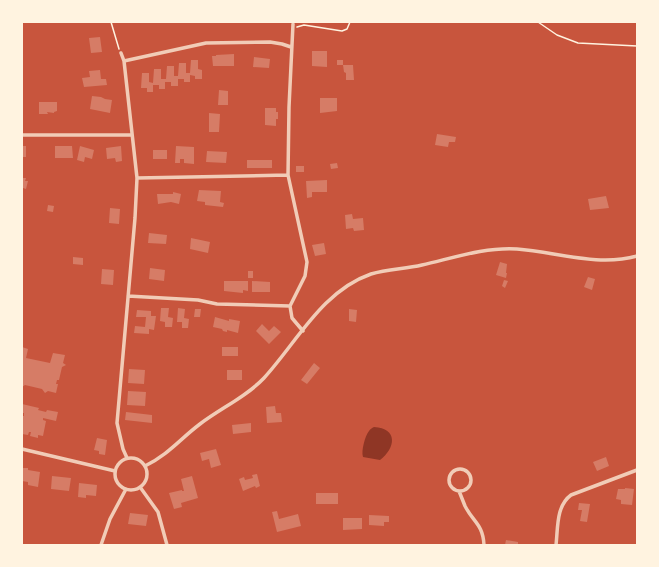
<svg xmlns="http://www.w3.org/2000/svg" width="659" height="567" font-family="'DejaVu Sans',sans-serif">
	<rect width="100%" height="100%" fill="#c8553d"/>
	<!-- water -->
	<path fill="#8f3625" d="M374,427C398,428 396,448 380,460L363,457C361,451 365,436 369,431C370,429 372,428 374,427Z"/>
	<!-- building -->
	<path fill="#d67c66" d="M100,37L102,52L91,53L89,38Z
		M312,51H327V67L312,66Z
		M234,54V66H213L212,56H216V55Z
		M254,57L270,59L269,68L253,67Z
		M191,60H198V69L202,70V79H195V76L190,75V82H184V79H178V86H171V82H165V89H159V85H153V92H147V88H141L142,73H149V82L153,83L154,69H161V79H166L167,66H174V76H178L179,63H186V73H190Z
		M337,60H343V65H337Z
		M343,65H353L354,80H346V73L344,72Z
		M100,70L101,79H106L107,85L84,87L82,78L90,77L89,71Z
		M219,90L228,91V105H218Z
		M92,96L101,97L105,99L112,100L110,113L90,109Z
		M320,98H337V111L320,113Z
		M39,102H57V111L54,112V113L47,112L48,114H39Z
		M265,108H276V112H278V119H276V126L265,125Z
		M209,113L220,114L219,132H209Z
		M437,134L456,137L455,142H449L448,147L435,145Z
		M22,146H26V157H22Z
		M55,146H72L73,158H55Z
		M80,146L94,150L92,159L85,157L84,162L77,160Z
		M121,146L122,161L116,162L115,158L107,159L106,148Z
		M176,146L194,147V164L184,163V159H180V163H175Z
		M153,150H167V159H153Z
		M207,151L227,152L226,163L206,162Z
		M247,160H272V168H247Z
		M337,163L338,168L331,169L330,164Z
		M296,166H304V172H296Z
		M22,178H26L25,181H28L26,189L23,188V192Z
		M327,180V192H312V197L307,198L306,181Z
		M199,190L221,191L220,202L224,203L223,207L205,205V202L197,201Z
		M173,192L181,194L179,204L171,202L158,204L157,194H173Z
		M606,196L609,208L590,210L588,199Z
		M48,205L54,206L53,212L47,211Z
		M110,208L120,209L119,224L109,223Z
		M352,214L353,219L363,218L364,230L354,231L353,228L346,229L345,215Z
		M149,233L167,235L166,244L148,243Z
		M191,238L210,242L208,253L190,249Z
		M324,243L326,254L315,256L312,245Z
		M73,257L83,258V265L73,264Z
		M500,262L507,264L506,273H507L506,278L496,275Z
		M150,268L165,270L164,281L149,279Z
		M102,269L114,270L113,285L101,284Z
		M248,271H253V278H248Z
		M588,277L595,279L592,290L584,287Z
		M504,280L508,281L505,288L502,286Z
		M224,281H248V291L243,290V293L224,291Z
		M252,281L270,282V292H252Z
		M161,308H169L168,317L173,318L172,327H165V322L160,321Z
		M178,308L185,309L184,318L189,319L188,328H182V322H177Z
		M195,309H201L200,317H194Z
		M349,309L357,310L356,322L349,321Z
		M137,310L151,311V316H156L154,330L149,329V334L134,333L135,326L145,327L146,317H136Z
		M215,317L229,321V319L240,321L238,333L227,330V332L223,331L222,329L213,327Z
		M262,324L269,331L274,326L281,332L269,344L256,331Z
		M22,347L28,349L26,358L50,363L53,353L65,355L63,363L66,365L62,367L59,380H57L56,384H58L56,393L48,391L45,393L42,389L25,385L22,387Z
		M222,347H238V356H222Z
		M314,363L320,368L307,384L301,380Z
		M129,369L145,370L144,384L128,383Z
		M227,370H242V380H227Z
		M128,391L146,392L145,406L127,405Z
		M22,404L39,408L38,410L46,412L47,410L58,412L56,421L43,418V420L46,421L43,436L38,435V438L30,436L31,432H29L28,435L22,434V416H24V413H22Z
		M275,406L276,413H281L282,422L267,423L266,407Z
		M126,412L152,415V423L125,420Z
		M251,423V432L233,434L232,425Z
		M97,438L107,440L105,455L99,454V451L94,450Z
		M216,449L221,465L211,468L209,459L202,461L200,453Z
		M606,457L609,466L597,471L593,462Z
		M23,468H28V470L40,472L38,487L28,485V482L22,481Z
		M257,474L260,486L256,488L255,486L243,491L239,479L244,477L245,480L253,478L252,475Z
		M52,476L71,478L69,491L51,489Z
		M192,476L198,498L181,503L182,507L174,509L169,493L182,490V491H184L181,479Z
		M79,483L97,485L96,496L86,495V498L78,497Z
		M625,488L634,489L632,505L621,504V500L616,499L618,489H625Z
		M316,493H338V504H316Z
		M579,503L590,504L587,522L580,521L582,510H578Z
		M277,511L279,519L298,514L301,526L277,532L272,512Z
		M130,513L148,515L146,526L128,524Z
		M369,515L389,516V522H384V526L369,525Z
		M343,518H362V529L343,530Z
		M506,540L518,542V545H505Z"/>
	<g fill="none" stroke-linecap="round" stroke-linejoin="round">
		<!-- path -->
		<path stroke="#fff3e0" stroke-width="1.5" d="M111,22L119,49
			M538,22L557,35L578,43L637,46
			M297,27L304,25L342,31L347,29L350,22"/>
		<!-- minor -->
		<path stroke="#f1ccb7" stroke-width="3.5" d="M293,24L289,107L288,175L307,262L305,276L290,306L292,318L303,331
			M121,53L124,61L137,178L135,218L117,423L123,449L127,458
			M124,61L206,43L270,42L282,44L291,47
			M22,135H132
			M137,178L288,175
			M128,296L198,300L217,304L290,306
			M22,449L115,471
			M115 474a16 16 0 1 1 32 0a16 16 0 1 1-32 0Z
			M145,466C169,454 180,439 200,424C221,408 246,397 264,378C297,342 322,291 371,274C388,269 405,269 422,265C453,258 485,247 517,249C557,252 597,267 637,256
			M449 480a11 11 0 1 1 22 0a11 11 0 1 1-22 0Z
			M140,487L158,512L167,545
			M459,491C461,496 463,501 465,506C473,522 483,524 484,545
			M101,545L110,519L126,489
			M556,545C558,528 556,506 571,495L637,470"/>
	</g>
	<!-- border -->
	<rect width="659" height="567" fill="none" stroke="#fff3e0" stroke-width="46"/>
</svg>
